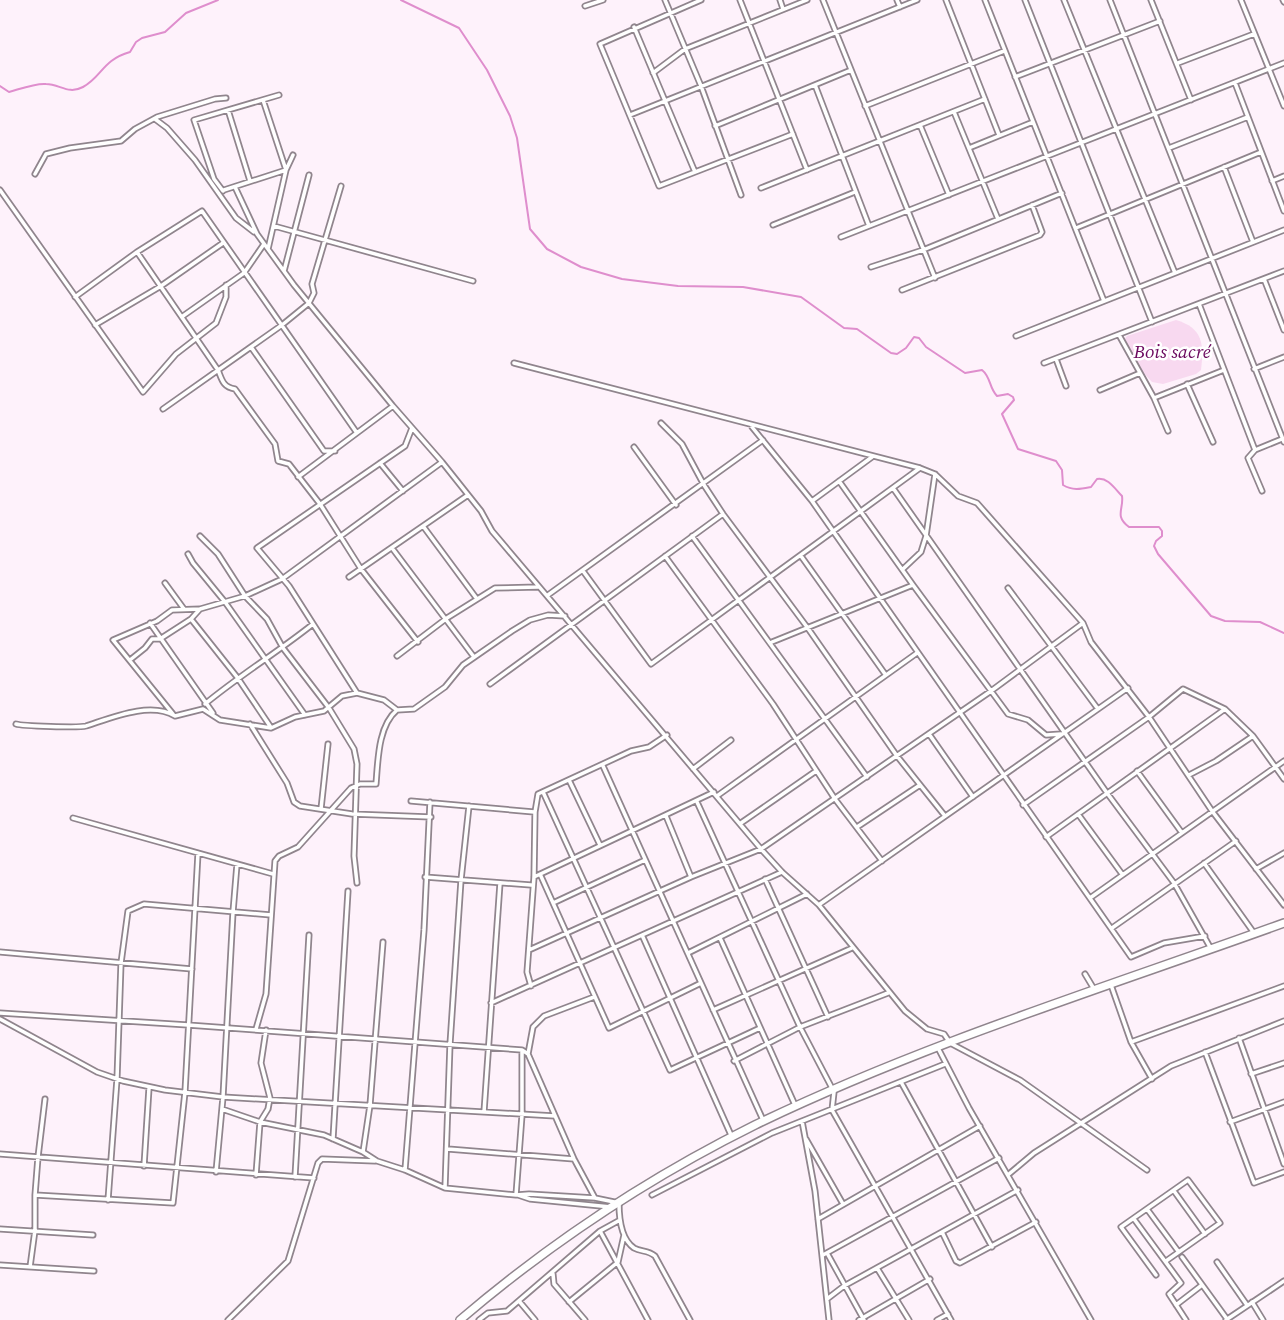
<svg xmlns="http://www.w3.org/2000/svg" width="1284" height="1320" font-family="'Source Serif 4',serif">
	<rect width="100%" height="100%" fill="#fef2fb"/>
	<!-- green -->
	<path fill="#f8d9f0" d="M1176,320C1203,328 1204,344 1201,370L1196,374L1163,384L1152,382L1141,370L1124,340L1127,336Z"/>
	<g fill="none" stroke-linecap="round" stroke-linejoin="round">
		<!-- stream -->
		<path stroke="#df8ecd" stroke-width="2" d="M401,0L459,28L487,70L510,116L517,138L530,229L547,249L581,267L622,279L678,286L743,287L801,297L844,328L857,329L891,353L897,354L906,348L914,337L919,338L926,347L965,373L982,370C991,377 989,388 997,396L1008,394L1013,397L1014,400L1002,414L1018,449L1056,461L1062,470L1063,485C1073,491 1081,489 1091,487L1097,479C1108,477 1115,489 1122,496C1124,509 1114,516 1129,527H1159L1162,531V536L1156,541L1154,546L1158,554L1211,616L1225,621L1260,622L1284,633
			M0,86L9,92C20,89 35,83 46,84C60,84 68,95 83,87C102,77 102,60 130,52L136,42L142,38L165,32L186,13L218,0"/>
		<defs>
			<path id="street" d="M665,0L701,86L741,195
				M701,0L600,44L659,186L793,134
				M740,0L807,170
				M780,0L783,9
				M823,0L935,278
				M897,0L900,7
				M946,0L999,135
				M985,0L1104,301
				M1025,0L1152,322
				M1064,0L1175,273
				M1110,0L1284,442
				M1151,0L1191,100
				M1241,0L1284,106
				M1283,0L1284,2
				M585,6L603,0
				M634,27L695,172
				M1178,63L1254,34
				M653,73L685,49L807,0
				M1015,77L1160,21
				M1235,83L1284,211
				M815,85L869,226
				M865,106L1004,51
				M228,110L250,181
				M954,112L998,219
				M630,115L917,0
				M155,119L167,128L195,160L236,218L254,232
				M920,125L949,195
				M715,126L851,70
				M969,148L1033,122
				M1169,148L1248,117
				M1224,167L1253,242
				M35,174L46,154L70,148L121,141L135,129L157,117L215,99L226,98
				M1272,181L1284,176
				M235,187L257,234L294,285L393,406L442,462L481,511L492,531L761,849L782,872L819,905L905,1011L927,1029L944,1034L950,1043L1020,1080L1147,1170
				M761,188L985,99
				M0,190L143,392L176,354L216,323L226,297V285
				M224,190L286,170L263,100
				M223,191L214,179L194,120L279,95
				M773,225L855,192
				M274,226L473,281
				M1076,228L1261,152
				M841,237L1284,63
				M268,249L286,170L293,155
				M137,252L218,370C222,380 223,387 235,389L275,444L278,461L289,464L320,504L361,569L418,642
				M871,267L923,250L1062,193
				M284,271L309,175
				M1264,279L1284,330
				M902,290L1040,235L1042,232L1032,205
				M75,297L137,252L202,211L357,433
				M1199,304L1255,450
				M183,316L244,273L264,244
				M95,325L161,286L223,243
				M1119,335L1154,398L1168,431
				M1016,336L1284,230
				M251,347L324,451H335
				M1056,359L1066,386
				M514,363L920,468L935,474L958,496L977,503L1083,623L1091,642L1149,717L1212,811L1284,905
				M1044,363L1284,271
				M1254,369L1284,357
				M1187,384L1213,442
				M1100,390L1140,373
				M1154,398L1224,370
				M163,409L282,325L309,303L314,293L312,284L341,186
				M661,423L682,444L704,485L723,514L807,627L897,756L945,816
				M752,427L812,501L1131,957L1164,943L1205,936
				M634,447L676,505
				M380,463L403,491
				M298,477L393,406
				M839,481L913,585L1008,714L1028,720L1046,735L1061,734
				M893,488L1107,793L1174,883L1210,947
				M1262,491L1248,458L1255,450L1282,439
				M812,501L872,457
				M423,526L477,599
				M200,536L218,554L245,596L267,619L283,648L329,708L354,749L357,764L354,856L357,883
				M692,536L867,777
				M392,548L474,657
				M188,554L193,563L225,602L305,715
				M665,556L773,704L835,799L882,861
				M801,556L885,674
				M903,569L921,552L926,536L935,474
				M583,571L651,664L920,468
				M349,577L468,495
				M165,583L184,609
				M1008,588L1098,709
				M548,595L763,440
				M191,619L237,677L270,726
				M150,623L213,713
				M772,642L913,585
				M397,656L447,618L495,588L538,587
				M130,660L145,648L152,639H160L191,619L200,609L245,596L282,579L442,462
				M490,684L723,514
				M357,693L289,586L257,548L405,446L412,428
				M205,704C240,675 278,652 313,624
				M173,714L113,640L157,621L172,610L200,609
				M16,724C22,726 79,728 86,726C111,718 150,701 175,716L203,709L220,720L271,728L295,717L324,711L342,696L357,693L384,700L397,710L414,709L445,687L463,665L512,631L530,620L548,615L565,616
				M250,724L287,783L294,802L300,806L352,814L431,817
				M929,734L973,797
				M603,766L763,1120
				M693,769L731,740
				M1137,771L1182,833
				M1189,775L1216,761L1253,736
				M569,780L600,845
				M543,792L670,1070L760,1028
				M717,796L917,653
				M411,801L534,812
				M697,802L800,1027L834,1092L832,1110L951,1320
				M1023,805L1149,717L1183,689L1225,709L1253,736L1284,779
				M321,809L328,744
				M1078,814L1122,874
				M666,816L691,877
				M73,818L273,874
				M741,823L816,771
				M857,827L920,785
				M1046,837L1225,709
				M1204,863L1254,933
				M1256,869L1284,853
				M540,874L609,1028L701,983
				M425,877L531,885
				M534,877L714,792
				M765,879L828,1017
				M1090,898L1284,761
				M553,903L645,860
				M820,904L1128,688
				M1112,928L1236,841
				M642,935L731,1135
				M720,938L795,1105
				M529,950L691,877L761,849L991,691L1083,623
				M0,952L192,969
				M688,953L807,894
				M1085,974L1094,989
				M1111,985L1131,1042L1152,1079
				M531,986L527,972L534,877L535,812L538,794L631,751L649,747L667,735
				M491,1003L782,872
				M713,1010L852,948
				M0,1013L188,1025L522,1050L528,1054L574,1159L595,1198
				M0,1019L97,1072L123,1081L165,1090L223,1097L555,1116
				M256,1029L266,994L275,861L279,856L298,847L351,788L360,784H376C378,760 378,726 397,710
				M1239,1038L1284,1164
				M1131,1042L1284,986
				M938,1048L969,1108L1091,1320
				M1205,1052L1254,1183L1284,1172
				M528,1054L533,1027L544,1016L594,997
				M734,1061L800,1027L888,993
				M1251,1074L1284,1063
				M901,1082L992,1247
				M222,1109L260,1122L324,1135L363,1152L377,1161L405,1170L445,1188L516,1195L529,1194L595,1198L619,1203C619,1216 621,1239 634,1248C641,1252 648,1250 655,1256L690,1320
				M484,1112L500,883
				M802,1121L815,1191L829,1320
				M1230,1122L1284,1102
				M333,1139L348,891
				M806,1139L843,1204
				M448,1149L574,1159
				M363,1152L370,1105L383,942
				M0,1154L314,1178
				M144,1166L149,1088
				M405,1170L424,930L430,802
				M216,1172L223,1097L233,912L237,864
				M1009,1174L1034,1153L1171,1066L1284,1021
				M256,1175L260,1122L268,1109L270,1098L261,1063L266,1030
				M295,1177L309,935
				M445,1188L450,1044L461,880L469,806
				M1174,1191L1205,1234
				M35,1195L173,1203L185,1092L198,853
				M516,1195L522,1115V1050
				M518,1195L530,1199L611,1207
				M652,1195L772,1133L945,1064
				M108,1200L117,1079L121,963L128,911L144,904L271,915
				M1147,1209L1178,1251
				M818,1219L980,1126
				M1134,1219L1181,1283L1169,1294L1186,1320
				M0,1229L93,1235
				M600,1231L648,1320
				M942,1232L956,1261L960,1263L1036,1222
				M827,1253L864,1320
				M823,1255L999,1158
				M1182,1257L1227,1319
				M1217,1262L1247,1305
				M0,1265L94,1271
				M30,1267L35,1230V1195L38,1157L45,1099
				M877,1268L909,1320
				M553,1274L554,1284L585,1320
				M1156,1275L1121,1227L1188,1180L1220,1223L1166,1261
				M827,1299L844,1286L1018,1190
				M519,1301L535,1320
				M569,1302L618,1262L624,1235
				M1252,1302L1263,1320
				M1176,1305L1202,1285
				M228,1320L288,1261L318,1163L322,1159L375,1161
				M479,1320L488,1313L507,1311L600,1231L620,1220
				M859,1320L930,1279
				M937,1320L948,1314
				M1226,1320L1284,1281"/>
			<path id="primary" d="M460,1320C549,1244 650,1177 755,1125C925,1043 1107,987 1284,923"/>
		</defs>
		<!-- street casing -->
		<use href="#street" stroke="#90858d" stroke-width="7"/>
		<!-- primary casing -->
		<use href="#primary" stroke="#90858d" stroke-width="10"/>
		<!-- street -->
		<use href="#street" stroke="#fff" stroke-width="3.5"/>
		<!-- primary -->
		<use href="#primary" stroke="#fff" stroke-width="7"/>
	</g>
	<g text-anchor="middle" dominant-baseline="central" stroke-width="5" stroke-linejoin="round" paint-order="stroke">
		<!-- park labels -->
		<g font-size="19" font-style="italic" fill="#6c095f" stroke="#fff">
			<text x="1172" y="351">Bois sacré</text>
		</g>
	</g>
</svg>
